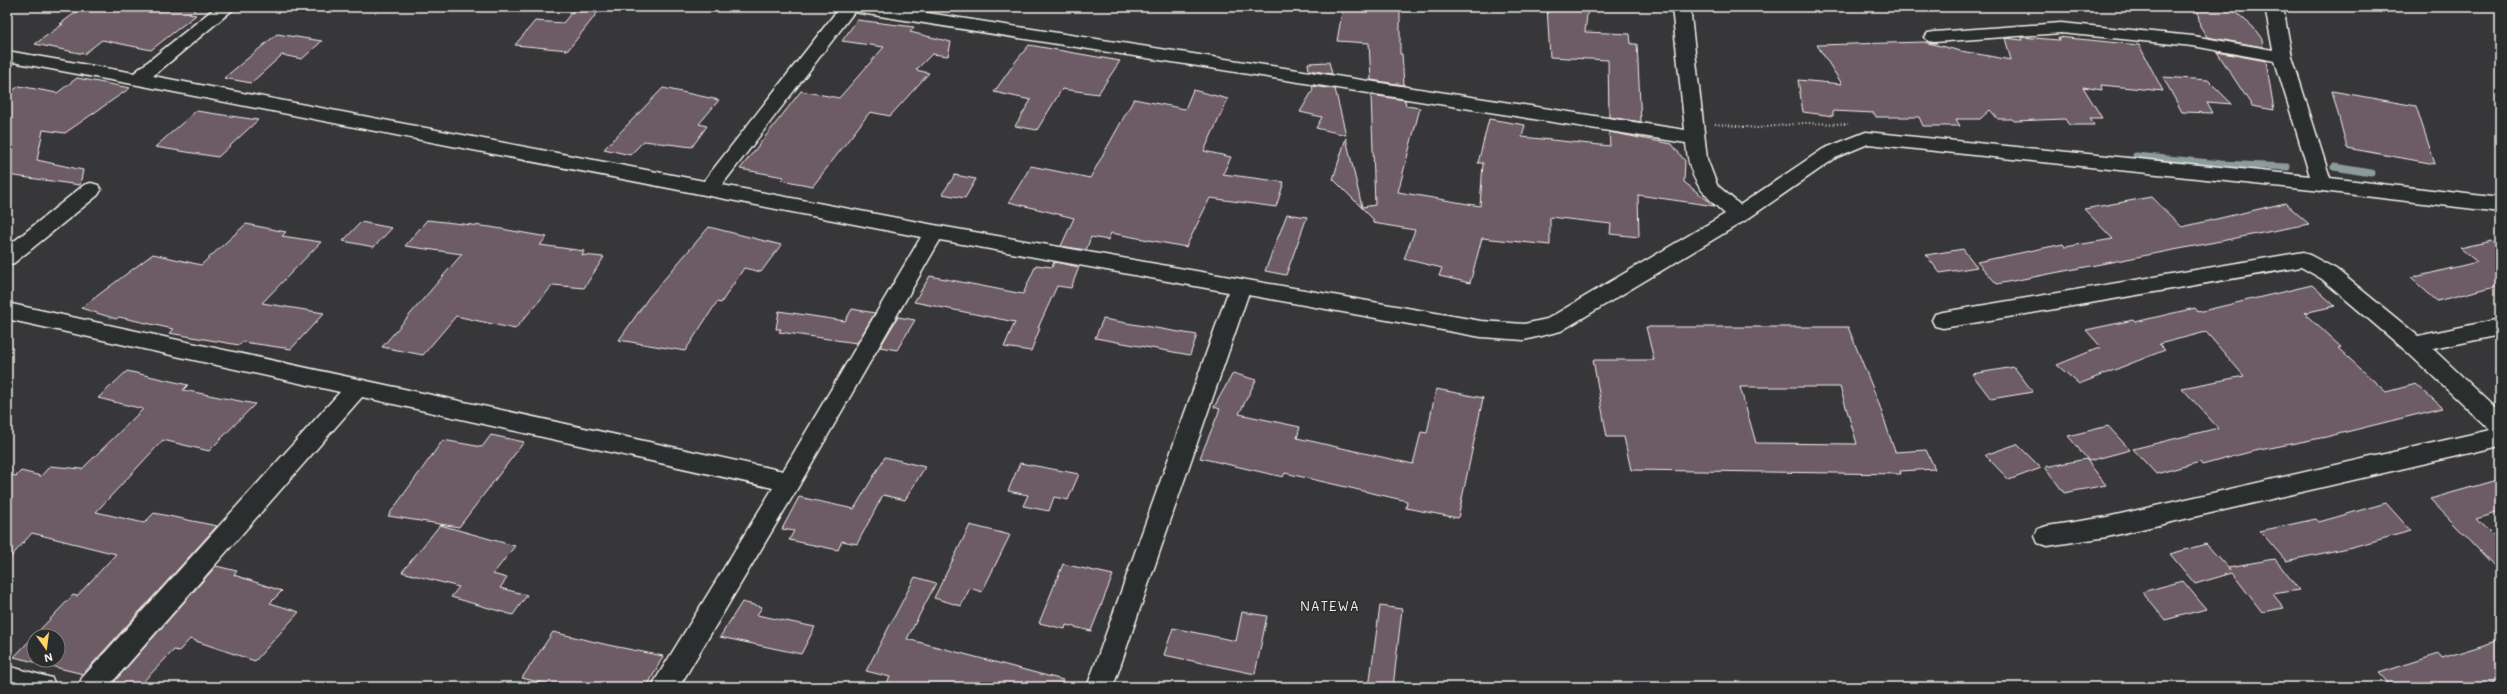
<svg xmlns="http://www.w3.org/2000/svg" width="2507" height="694" font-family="Mali,sans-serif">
	<rect width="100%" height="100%" fill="#373639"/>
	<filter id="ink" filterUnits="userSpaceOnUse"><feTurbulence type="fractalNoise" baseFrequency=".025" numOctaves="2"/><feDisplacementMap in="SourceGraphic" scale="8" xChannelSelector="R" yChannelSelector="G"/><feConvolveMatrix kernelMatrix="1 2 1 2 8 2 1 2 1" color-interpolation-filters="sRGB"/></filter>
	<g filter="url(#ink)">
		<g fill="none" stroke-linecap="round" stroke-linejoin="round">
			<!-- stream -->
			<path stroke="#8c9c9c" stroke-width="7" d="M2136,156L2221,164L2287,167
				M2334,167L2371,173"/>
		</g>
		<!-- building -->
		<path fill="#6d5c66" stroke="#f4f1e8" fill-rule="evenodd" d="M83,7H199L189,14L196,15L151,50L102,40L84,54L35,44L63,24H60Z
			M576,7H602L568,50L515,45L535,21L563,23Z
			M1343,7H1400V54H1402L1404,85L1371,80L1369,43L1337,41Z
			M1547,7H1588L1585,32L1630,34L1631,44H1637L1641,122L1609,117L1608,60L1550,57Z
			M2197,7H2230L2253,27L2262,39L2263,47L2207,37L2200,26Z
			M857,20L914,27L910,32L951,42L948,56L932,54L916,70L929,73L890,116L870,112L813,186L781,180L784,177L740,169L801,91L839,98L884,47L842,41Z
			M277,34L322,41L302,59L282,55L251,83L224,78Z
			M2021,37L2059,40L2058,37L2139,45L2163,91L2101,85L2102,90L2083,87L2102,118H2090L2094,125H2069L2065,119L2014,121L2012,119H1998L1990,110L1980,119H1956L1960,126H1923L1919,117H1876L1874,113L1833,111V116L1803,112L1798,80L1842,84L1817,45L1924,42L1961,51L2011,60L2005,38L2022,40Z
			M1029,45L1086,55L1120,61L1098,94L1062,89L1037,130L1015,126L1031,100L994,92L1016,61Z
			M2217,52L2266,61L2274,110L2252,106Z
			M1329,62L1332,74L1309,70L1308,63Z
			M2163,77L2208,80L2232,104L2207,102L2213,113L2182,112Z
			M77,78L130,88L65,133L43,130L37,160L83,170L80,185L7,175V95L19,86L57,93Z
			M1312,86L1335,89L1346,135L1316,128L1322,117L1300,112L1313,90Z
			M663,88L719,100L699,124L707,126L692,147L644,141L630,155L604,149Z
			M1193,90L1228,99L1204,151L1231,157L1223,174L1284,182L1276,207L1210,198L1186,247L1111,233L1108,240L1091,237L1086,250L1061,246L1074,218L1009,202L1031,166L1090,178L1134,99L1185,109Z
			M2332,91L2416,106L2435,164L2347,148Z
			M1371,95L1405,100L1406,106L1420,108L1398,192L1480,206L1483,163H1478L1489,119L1525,125L1522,137L1610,146L1609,132L1672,144L1685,161L1684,182L1715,206L1638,195L1639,237L1610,234L1611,224L1550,217V245L1482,238L1470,283L1439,276L1442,268L1404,259L1415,230L1373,223V219L1333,179L1346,138L1362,207L1375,205Z
			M196,111L258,120L218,157L155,147Z
			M955,175L976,179L965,198L942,194Z
			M2151,197L2182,227L2285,203L2309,224L1997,284L1977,262L2063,244L2065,247L2113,239L2084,209Z
			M1287,214L1307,217L1286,275L1265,271Z
			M427,220L490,227L547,237L540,245L584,251L582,255L604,257L584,288L553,285L515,329L456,316L423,355L382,347L462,254L405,246Z
			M361,222L392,228L374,247L343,241Z
			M246,224L286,232L282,236L321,242L262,303L324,313L291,349L243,342L239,345L169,333L173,329L119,317L116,319L81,308L153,254L201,265Z
			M709,227L781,245L761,272L744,268L721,303L717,302L685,351L619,340L649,297Z
			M2491,241L2500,249V285L2437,301L2411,278L2477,262L2460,248Z
			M1963,249L1977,267L1940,273L1926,255Z
			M1054,262L1079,267L1071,288L1057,286L1038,328H1040L1031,351L1004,347L1015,322L914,302L930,276L1023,294L1036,265L1052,267Z
			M2312,285L2335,306L2304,313L2342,348L2339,349L2386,392L2416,384L2443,408L2326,437L2250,452L2202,465L2200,462L2156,474L2133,449L2218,428L2182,388L2244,376L2206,332L2159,344L2165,350L2079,384L2057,365L2101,347L2086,330L2133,320L2135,322L2195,308L2198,312Z
			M852,309L875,313L857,343L779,332L781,329H776L779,311L845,321Z
			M898,317L915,320L897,350L880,347Z
			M1103,319L1197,335L1190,355L1095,338Z
			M1646,327H1848L1878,401L1895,452L1926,450L1935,469L1900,471L1901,474L1631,470L1624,437H1607L1593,360H1654ZM1740,387H1840L1857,444L1756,443Z
			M2014,367L2033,392L1991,399L1972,374Z
			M127,371L188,385L183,390L255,404L209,451L163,440L96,512L144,523L154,513L217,526L83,674L14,657L73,595L77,596L116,554L32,533L7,561V474L16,476L21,471L41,476L50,466L82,469L143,409L98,398ZM34,636H58V660H34Z
			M1233,373L1256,380L1239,414L1300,427L1297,438L1413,464L1421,432L1427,433L1436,389L1483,398L1458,518L1406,508L1407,501L1285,473L1283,477L1200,458L1220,409L1214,407Z
			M2108,426L2130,450L2089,461L2068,436Z
			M491,435L524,442L459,527L388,516L443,440L482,447Z
			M2017,444L2041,468L2009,480L1985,455Z
			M885,457L925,467L905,500L883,495L857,544L842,541L838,550L789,540L794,531L782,529L799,497L854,509Z
			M2086,459L2106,485L2064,493L2045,467Z
			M1020,463L1079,474L1068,500L1054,497L1049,511L1023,506L1028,495L1008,491Z
			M2500,479V512L2476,519L2500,543V572L2430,499Z
			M2386,503L2411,531L2352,547L2286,561L2260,531L2316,519L2319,522Z
			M440,525L515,546L493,574L507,578L500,588L527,595L513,615L451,597L459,587L402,572Z
			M970,525L1010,535L982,592L970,588L961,606L934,598Z
			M2206,544L2230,570L2228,567L2275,559L2299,590L2273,594L2284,608L2262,612L2232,573L2195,584L2170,554Z
			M1063,564L1113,575L1091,631L1066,625L1065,629L1039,623Z
			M216,566L237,571L234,575L282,591L270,603L299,612L255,661L190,639L179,651L174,650L138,687H128L114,682Z
			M915,577L936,583L907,639L1063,680L1062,687H885L890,677L866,671Z
			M2183,581L2206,609L2165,620L2142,592Z
			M742,602L762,607L757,615L815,627L801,654L720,637Z
			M1380,606L1402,609L1393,687H1369Z
			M1242,612L1267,616L1255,674L1164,655L1173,628L1236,641Z
			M553,632L608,645L663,656L647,687L632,684L630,687H559L522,678Z
			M2500,640V681L2483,687H2392L2379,673L2439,654L2442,658Z"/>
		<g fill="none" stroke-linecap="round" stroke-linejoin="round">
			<defs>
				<path id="minor" d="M216,7H236L153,76L704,181L840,7H889L1685,130L1672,7H1690L1707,159L1717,185L1740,205L1823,149L1866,132L2310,176L2275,61L2193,46L2061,33L1934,42L1928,41L1925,37L1928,33L1934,32L2061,23L2193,36L2273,50L2265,7H2283L2292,57L2330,178L2500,198V212L2322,191L1868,144L1837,157L1746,220L1561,331L1524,340L1481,337L1248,295L1113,687H1087L1228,292L940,240L797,489L679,687H651L773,488L362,397L108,687H78L82,678L340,392L7,319V303L783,471L921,237L138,85L7,61V51L134,73ZM854,12L1686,143C1689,179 1700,191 1725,214L1547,319L1524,324L1481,321L934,225L722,185Z
					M91,183L98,185L101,190L98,195L14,263L7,265V247L84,185Z
					M2304,252L2336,269L2418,336L2500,319V335L2433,349L2500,412V446L2107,537L2047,546L2038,543L2035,536L2038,529L2047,526L2107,517L2490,430L2406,351L2322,279L2301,267L1943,328L1935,326L1932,320L1935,314L1943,312Z
					M7,666L52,678L56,687H7Z"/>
			</defs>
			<!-- minor casing -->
			<use href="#minor" stroke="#f4f1e8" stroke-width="3"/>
			<!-- path -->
			<path stroke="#f4f1e8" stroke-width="2" stroke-dasharray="1 2.5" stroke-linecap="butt" d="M1715,124L1757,128L1804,123L1848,124"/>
			<!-- minor -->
			<use href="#minor" fill="#2a2d2e" fill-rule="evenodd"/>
		</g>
	</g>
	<g text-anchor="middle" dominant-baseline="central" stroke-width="3" stroke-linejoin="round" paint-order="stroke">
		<!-- quarter labels -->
		<g font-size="13" letter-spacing="1" fill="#f4f1e8" stroke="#2a2d2e">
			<text x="1330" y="605">NATEWA</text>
		</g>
	</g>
	<!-- margin -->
	<rect width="2507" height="694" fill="none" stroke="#2a2d2e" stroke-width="24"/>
	<rect x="12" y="12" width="2483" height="670" fill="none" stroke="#f4f1e8" stroke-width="1.5" filter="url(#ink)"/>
	<!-- north arrow -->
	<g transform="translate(46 648) rotate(166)"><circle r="19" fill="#2a2d2e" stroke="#7b7b78"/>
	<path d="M0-3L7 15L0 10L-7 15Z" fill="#ffd166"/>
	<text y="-6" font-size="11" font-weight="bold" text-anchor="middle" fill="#f4f1e8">N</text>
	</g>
</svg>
